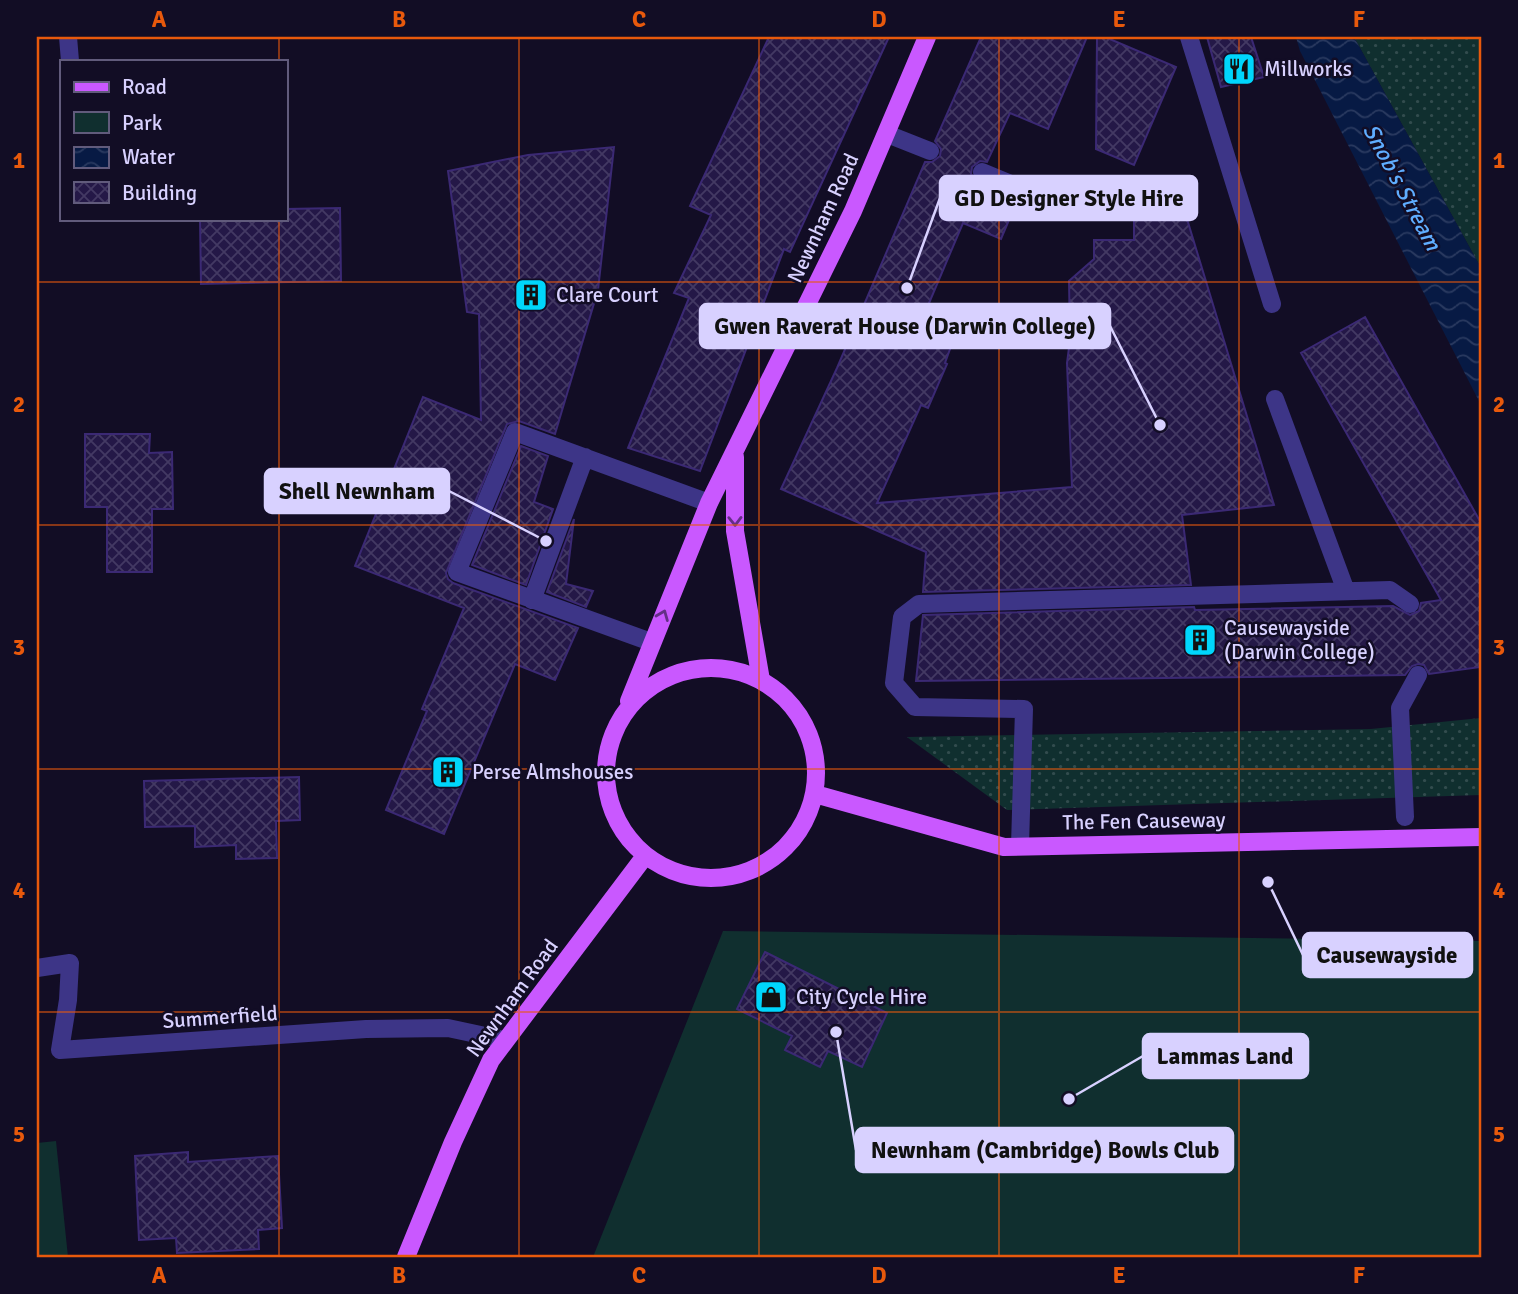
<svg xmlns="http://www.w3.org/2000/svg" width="1518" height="1294" font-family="Signika,sans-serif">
	<defs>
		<pattern id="grass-dots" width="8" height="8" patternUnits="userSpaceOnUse" patternTransform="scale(1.75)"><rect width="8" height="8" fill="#102f2f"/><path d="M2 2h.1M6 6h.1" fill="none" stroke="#324c4e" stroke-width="1.8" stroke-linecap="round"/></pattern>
		<pattern id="water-waves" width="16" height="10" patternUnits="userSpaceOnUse" patternTransform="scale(1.75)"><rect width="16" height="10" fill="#071a44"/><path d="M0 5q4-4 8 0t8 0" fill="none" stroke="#2a3a60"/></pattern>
		<pattern id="building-cross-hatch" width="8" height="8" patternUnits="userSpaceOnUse" patternTransform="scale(1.75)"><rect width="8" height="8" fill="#241847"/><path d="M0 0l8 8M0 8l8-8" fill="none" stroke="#433963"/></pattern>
	</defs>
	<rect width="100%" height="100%" fill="#120d25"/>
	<!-- grass -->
	<path fill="url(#grass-dots)" d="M1354,37H1481V268Z
		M1481,718V795L1007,810L907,737L1371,729Z"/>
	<!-- green -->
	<path fill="#102f2f" d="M723,931L1481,941V1257H593Z
		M56,1141L68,1257H37V1143Z"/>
	<!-- water -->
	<path fill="url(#water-waves)" d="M1296,37H1354L1481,268V405L1300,51Z"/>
	<!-- building -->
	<path fill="url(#building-cross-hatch)" stroke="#3b2974" stroke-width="2" d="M769,37H889L790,252L784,249L700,471L628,448L689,298L674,293L711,215L690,206Z
		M981,37H1087L1048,129L1010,113L987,162L980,161L972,167L971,174L978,182L976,185L1017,201L1001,239L963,223L921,322L954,338L945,363L947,364L928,408L921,405L877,503L1072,487L1067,363L1070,340L1069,281L1094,259V240H1134V209L1180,196L1274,505L1182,515L1191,585L923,592L926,552L781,489L837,368L925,162H932L940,156L941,149L935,141Z
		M1097,37H1105L1176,67L1134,165L1096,149Z
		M1207,37H1251L1264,77L1221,87Z
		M614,147L598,290L555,434L519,421L507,424L446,573L448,579L453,583L578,628L555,680L515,664L444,834L386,810L427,711L422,709L464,608L355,566L423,397L481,420L479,314L467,312L448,171L528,155Z
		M340,208L341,281L201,284L200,219H285V209Z
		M1365,317L1481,523V670L1480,667L1429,674L1424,665L1418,664L1412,666L1405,675L916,681L923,615L1194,607L1195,610L1393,606L1410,615L1419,611L1421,603L1441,600L1301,353Z
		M85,434H150L149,453L172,452L173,509H152V572H107V507H85Z
		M521,446L548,456L534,502L553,509L526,585L472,565Z
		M574,519L566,584L593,591L586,607L547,592Z
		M299,777L300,820L276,821L277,858L236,859V845L195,847V826L145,827L144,781Z
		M765,952L887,1013L862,1067L828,1051L820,1067L785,1050L792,1036L737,1009Z
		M188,1152V1162L278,1156L282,1228L258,1230L259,1249L177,1253L176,1238L139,1240L135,1156Z"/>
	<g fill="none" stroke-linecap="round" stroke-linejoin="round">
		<!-- lane -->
		<path stroke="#3d3587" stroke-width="18" d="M68,37L70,61
			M1189,37L1272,304
			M887,134L930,151
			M982,172L1030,192
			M1275,399L1346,591
			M532,600L585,457
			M651,642L457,572L515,432L709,503
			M1405,817L1400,708L1418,675
			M1020,846L1024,709L915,707L894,683L902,617L919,604L1390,590L1410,604"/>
		<!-- street -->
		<path stroke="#3d3587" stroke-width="18" d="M37,968L70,963L68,1000L60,1050L366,1029L448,1028L504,1040"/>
		<!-- primary -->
		<path stroke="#c958ff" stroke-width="18" d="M735,457V531L761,680
			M606 773a105 105 0 1 1 210 0a105 105 0 1 1-210 0Z
			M629,701L709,503L853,211L927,37
			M815,794L1004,847L1481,837
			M406,1257L453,1142L491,1060L645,856"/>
	</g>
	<!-- one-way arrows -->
	<defs><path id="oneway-chevron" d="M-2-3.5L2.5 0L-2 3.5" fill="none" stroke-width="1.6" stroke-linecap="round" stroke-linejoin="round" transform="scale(1.75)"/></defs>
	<g stroke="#642f87">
		<use href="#oneway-chevron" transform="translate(735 521) rotate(89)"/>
		<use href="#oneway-chevron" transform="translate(663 615) rotate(-68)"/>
	</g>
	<!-- grid -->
	<path fill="none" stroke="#e8590c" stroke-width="2" stroke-opacity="0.55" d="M279,37V61M519,37V1257M759,37V1257M999,37V1257M1239,37V1257M279,219V1257M37,282H1481M37,525H1481M37,769H1481M37,1012H1481"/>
	<!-- icons -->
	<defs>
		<symbol id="restaurant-square" viewBox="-11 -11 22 22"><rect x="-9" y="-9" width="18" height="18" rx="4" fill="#00d6fc" stroke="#120d25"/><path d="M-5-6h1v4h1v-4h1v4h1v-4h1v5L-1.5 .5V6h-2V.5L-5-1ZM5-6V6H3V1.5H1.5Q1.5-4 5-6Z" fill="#111"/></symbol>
		<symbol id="building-square" viewBox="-11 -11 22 22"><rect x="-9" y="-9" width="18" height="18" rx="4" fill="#00d6fc" stroke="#120d25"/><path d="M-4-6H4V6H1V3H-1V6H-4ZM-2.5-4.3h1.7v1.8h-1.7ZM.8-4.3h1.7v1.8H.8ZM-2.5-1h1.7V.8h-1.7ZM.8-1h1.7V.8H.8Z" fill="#111"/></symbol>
		<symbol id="shop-square" viewBox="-11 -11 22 22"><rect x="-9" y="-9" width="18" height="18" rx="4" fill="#00d6fc" stroke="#120d25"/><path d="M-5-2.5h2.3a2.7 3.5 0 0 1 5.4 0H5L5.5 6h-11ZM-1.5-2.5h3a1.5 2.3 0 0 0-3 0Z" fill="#111"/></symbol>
	</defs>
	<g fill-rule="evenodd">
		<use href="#restaurant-square" x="1220" y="50" width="38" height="38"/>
		<use href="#building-square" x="512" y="276" width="38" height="38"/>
		<use href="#building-square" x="1181" y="621" width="38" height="38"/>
		<use href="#building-square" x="429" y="753" width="38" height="38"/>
		<use href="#shop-square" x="752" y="978" width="38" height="38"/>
	</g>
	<g text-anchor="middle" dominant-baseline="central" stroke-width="5" stroke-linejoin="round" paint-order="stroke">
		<!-- poi labels -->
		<g font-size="21" fill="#d8d1ff" stroke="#120d25" text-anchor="start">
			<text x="1264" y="69">Millworks</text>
			<text x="556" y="295">Clare Court</text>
			<text x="1224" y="628">Causewayside<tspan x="1224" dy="24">(Darwin College)</tspan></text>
			<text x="472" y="772">Perse Almshouses</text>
			<text x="796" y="997">City Cycle Hire</text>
		</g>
		<!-- street labels -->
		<g font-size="21" fill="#d8d1ff" stroke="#120d25">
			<text transform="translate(823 218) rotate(-65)">Newnham Road</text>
			<text transform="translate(1144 821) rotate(-1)">The Fen Causeway</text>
			<text transform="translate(512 998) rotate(-54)">Newnham Road</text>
			<text transform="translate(220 1017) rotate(-4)">Summerfield</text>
		</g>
		<!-- water labels -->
		<g font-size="23" font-style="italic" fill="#5fadff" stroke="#120d25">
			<text transform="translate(1402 187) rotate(62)">Snob's Stream</text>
		</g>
	</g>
	<!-- callouts -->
	<path fill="none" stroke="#d8d1ff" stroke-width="2.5" d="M907 288L940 198M1160 425L1110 326M546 541L449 491M1268 882L1303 955M1069 1099L1143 1056M836 1032L856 1150"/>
	<g fill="#d8d1ff" stroke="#120d25" stroke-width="2.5">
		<circle cx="907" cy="288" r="7"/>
		<circle cx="1160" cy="425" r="7"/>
		<circle cx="546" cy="541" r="7"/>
		<circle cx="1268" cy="882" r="7"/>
		<circle cx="1069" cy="1099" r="7"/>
		<circle cx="836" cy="1032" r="7"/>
	</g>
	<g fill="#d8d1ff" stroke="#d8d1ff" stroke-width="2.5">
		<rect x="940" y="176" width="257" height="44" rx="7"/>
		<rect x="700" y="304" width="410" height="44" rx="7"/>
		<rect x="265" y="469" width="184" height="44" rx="7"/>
		<rect x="1303" y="933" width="169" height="44" rx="7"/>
		<rect x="1143" y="1034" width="165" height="44" rx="7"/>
		<rect x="856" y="1128" width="377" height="44" rx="7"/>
	</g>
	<g font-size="23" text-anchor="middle" font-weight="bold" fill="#111">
		<text x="1069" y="206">GD Designer Style Hire</text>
		<text x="905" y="334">Gwen Raverat House (Darwin College)</text>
		<text x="357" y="499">Shell Newnham</text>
		<text x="1387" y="963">Causewayside</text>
		<text x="1225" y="1064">Lammas Land</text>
		<text x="1045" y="1158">Newnham (Cambridge) Bowls Club</text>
	</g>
	<!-- border -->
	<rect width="1518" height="1294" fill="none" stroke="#120d25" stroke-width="77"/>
	<!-- legend -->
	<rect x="60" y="60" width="228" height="161" fill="#120d25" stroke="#615b7c" stroke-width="2"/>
	<rect x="74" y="82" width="35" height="10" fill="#c958ff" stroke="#615b7c" stroke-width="2"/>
	<text x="122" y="94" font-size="21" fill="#d8d1ff">Road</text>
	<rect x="74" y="112" width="35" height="21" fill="#102f2f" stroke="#615b7c" stroke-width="2"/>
	<text x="122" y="130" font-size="21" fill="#d8d1ff">Park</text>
	<rect x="74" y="147" width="35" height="21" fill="url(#water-waves)" stroke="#615b7c" stroke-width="2"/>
	<text x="122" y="164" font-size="21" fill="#d8d1ff">Water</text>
	<rect x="74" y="182" width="35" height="21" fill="url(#building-cross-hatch)" stroke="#615b7c" stroke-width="2"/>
	<text x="122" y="200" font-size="21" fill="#d8d1ff">Building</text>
	<rect x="38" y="38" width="1442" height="1218" fill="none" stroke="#e8590c" stroke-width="2.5"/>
	<g font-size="23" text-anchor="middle" font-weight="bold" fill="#e8590c">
		<text x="159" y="27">A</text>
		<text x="399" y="27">B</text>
		<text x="639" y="27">C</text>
		<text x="879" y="27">D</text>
		<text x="1119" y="27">E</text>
		<text x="1359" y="27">F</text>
		<text x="19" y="168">1</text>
		<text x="1499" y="168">1</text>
		<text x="19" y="412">2</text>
		<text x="1499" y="412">2</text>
		<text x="19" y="655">3</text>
		<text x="1499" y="655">3</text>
		<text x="19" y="898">4</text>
		<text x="1499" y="898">4</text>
		<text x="19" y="1142">5</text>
		<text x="1499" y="1142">5</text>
		<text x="159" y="1283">A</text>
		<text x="399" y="1283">B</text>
		<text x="639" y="1283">C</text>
		<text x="879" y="1283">D</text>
		<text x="1119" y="1283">E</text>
		<text x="1359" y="1283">F</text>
	</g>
</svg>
